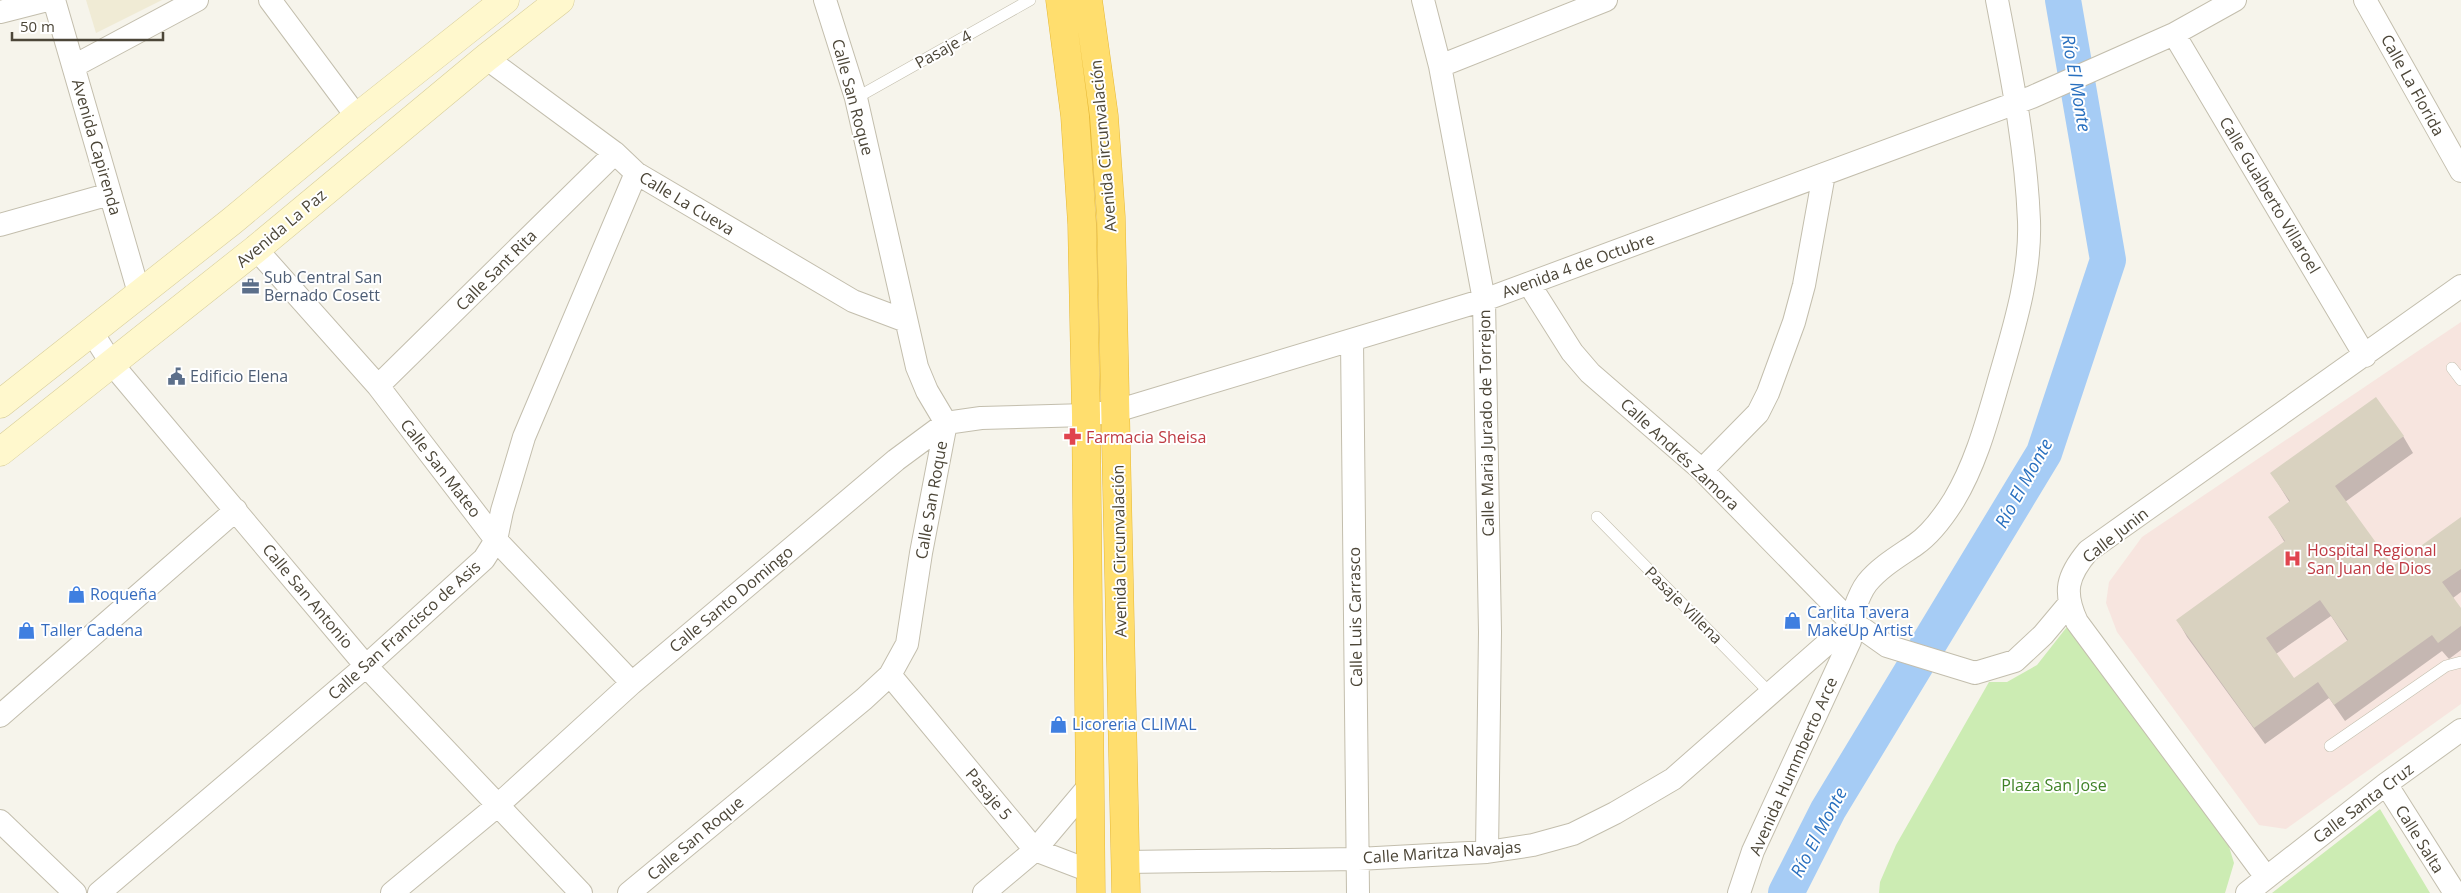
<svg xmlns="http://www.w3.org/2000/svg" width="2461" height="893" font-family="'Open Sans',sans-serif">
	<rect width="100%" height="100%" fill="#f6f4eb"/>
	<!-- education -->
	<path fill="#f0ebd5" d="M86,0H162L96,33Z"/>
	<!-- medical -->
	<path fill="#f7e5df" d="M2461,322V704L2286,829L2259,825L2117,632L2106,603L2109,582L2142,537Z"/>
	<!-- green -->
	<path fill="#ccecb3" d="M2070,623L2227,840L2234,863L2225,893H1879L1880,882L1896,845L1989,682H2007L2037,665Z
		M2380,809L2430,893H2272Z"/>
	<!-- shadow -->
	<path fill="#0003" fill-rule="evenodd" d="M2403,436L2413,453L2345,502L2393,568L2461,523V592L2453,598L2461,610V650L2449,659L2442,651L2345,721L2329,698L2265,744L2187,637L2178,621L2285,543L2270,518L2290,503L2272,474ZM2331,616L2348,642L2294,679L2276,654Z"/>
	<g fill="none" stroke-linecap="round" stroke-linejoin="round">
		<!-- river -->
		<path stroke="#a6ccf5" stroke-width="36" d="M1786,893L1828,810L2044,453L2108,260L2063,0"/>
	</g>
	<!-- building -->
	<path fill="#d9d2c0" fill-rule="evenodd" d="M2376,397L2404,436L2335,486L2393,566L2461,517V569L2442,582L2461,608V626L2438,643L2432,635L2334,705L2318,682L2254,728L2176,620L2285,541L2268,517L2290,501L2270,473ZM2320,600L2348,640L2294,678L2266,638Z"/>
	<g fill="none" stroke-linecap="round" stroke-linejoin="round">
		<defs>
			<path id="lane" d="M856,98L1030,0
				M2452,368L2461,380
				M1597,517L1771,694
				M2330,746L2446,666L2461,662"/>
			<path id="street" d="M54,0L139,293
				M270,0L357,117
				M1423,0L1440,66L1484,300L1490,632L1487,852
				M2365,0L2461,171
				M0,12L47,0
				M2174,34L2365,356
				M486,58L615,153L636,173L853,301L906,321
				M74,66L197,0
				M1440,66L1606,0
				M0,225L110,194
				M256,249L378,386L496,540L632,683
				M1529,284L1572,352L1590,373L1702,470L1843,614
				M91,331L112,364L366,666L581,893
				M1352,341L1358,893
				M378,386L615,153
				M1702,470L1758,413L1768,393L1794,322L1804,285L1824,174
				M1853,613C1857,602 1860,592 1867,583C1880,567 1899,556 1915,545C1931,534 1944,516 1954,500C1975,465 1986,425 1997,387C2012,334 2031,277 2029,221C2026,146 2011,73 1997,0
				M1863,629L1887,646L1975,673L2015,661L2043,635L2069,604
				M890,675L1035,850L1090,871
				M0,716L236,510
				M2386,784L2455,893
				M0,821L75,893
				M1125,862L1358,859L1487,852L1533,845L1573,834L1615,813L1673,779L1838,634
				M2266,877L2077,622C2063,592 2067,576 2088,551L2461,286
				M99,893L366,666L484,559L496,540L502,511L524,437L636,173
				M392,893L497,806L632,683L896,460L946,423L981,418L1086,415L1116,411L1484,300L2032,97L2174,34L2235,0
				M629,893L864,699L890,675L907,644L921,553L946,423L927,391L917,367L856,98L825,0
				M984,893L1035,850L1089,786
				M1739,893L1753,851L1850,641
				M2247,893L2386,784L2461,730"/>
			<path id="secondary" d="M0,404L232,221L357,117L505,0
				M0,452L256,249L486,58L560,0"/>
			<path id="highway" d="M1060,0L1075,116L1082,224L1086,415L1091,893
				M1088,0L1104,116L1111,217L1126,893"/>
		</defs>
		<!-- lane casing -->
		<use href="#lane" stroke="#c3bead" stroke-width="12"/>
		<!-- street casing -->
		<use href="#street" stroke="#c3bead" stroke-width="24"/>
		<!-- secondary casing -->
		<use href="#secondary" stroke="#d8ce99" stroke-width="29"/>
		<!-- highway casing -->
		<use href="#highway" stroke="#e6b835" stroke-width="29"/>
		<!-- lane -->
		<use href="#lane" stroke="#fff" stroke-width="11"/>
		<!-- street -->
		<use href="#street" stroke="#fff" stroke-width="22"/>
		<!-- secondary -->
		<use href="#secondary" stroke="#fff8cd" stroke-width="28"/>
		<!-- highway -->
		<use href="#highway" stroke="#ffde6e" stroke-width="28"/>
	</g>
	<!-- icons -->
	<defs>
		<symbol id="office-bare" viewBox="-9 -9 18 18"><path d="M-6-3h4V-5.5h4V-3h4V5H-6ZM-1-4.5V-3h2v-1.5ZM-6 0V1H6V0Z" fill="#5c6f8a" stroke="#fff" stroke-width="2.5" paint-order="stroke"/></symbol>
		<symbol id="civic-bare" viewBox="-9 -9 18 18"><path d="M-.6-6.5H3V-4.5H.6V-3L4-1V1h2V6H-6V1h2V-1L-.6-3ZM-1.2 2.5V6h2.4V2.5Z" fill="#5c6f8a" stroke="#fff" stroke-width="2.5" paint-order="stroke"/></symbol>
		<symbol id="pharmacy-bare" viewBox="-9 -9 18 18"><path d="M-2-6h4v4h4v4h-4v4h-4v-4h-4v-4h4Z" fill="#e0444e" stroke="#fff" stroke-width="2.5" paint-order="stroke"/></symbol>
		<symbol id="hospital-bare" viewBox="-9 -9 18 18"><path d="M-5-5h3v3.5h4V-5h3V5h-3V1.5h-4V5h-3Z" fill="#e0444e" stroke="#fff" stroke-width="2.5" paint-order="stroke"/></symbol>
		<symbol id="shop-bare" viewBox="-9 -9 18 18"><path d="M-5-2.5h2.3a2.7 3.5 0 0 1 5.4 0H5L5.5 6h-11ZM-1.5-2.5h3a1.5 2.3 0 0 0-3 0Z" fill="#3f7fe0" stroke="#fff" stroke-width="2.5" paint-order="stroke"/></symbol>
	</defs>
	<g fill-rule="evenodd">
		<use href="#office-bare" x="238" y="274" width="25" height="25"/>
		<use href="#civic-bare" x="164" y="364" width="25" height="25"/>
		<use href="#pharmacy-bare" x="1060" y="424" width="25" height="25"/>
		<use href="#hospital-bare" x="2280" y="546" width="25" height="25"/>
		<use href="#shop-bare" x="64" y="582" width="25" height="25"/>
		<use href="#shop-bare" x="1780" y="608" width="25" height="25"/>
		<use href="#shop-bare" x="14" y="618" width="25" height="25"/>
		<use href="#shop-bare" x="1046" y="712" width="25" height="25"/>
	</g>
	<g text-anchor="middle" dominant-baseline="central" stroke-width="4" stroke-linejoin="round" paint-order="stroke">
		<!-- street labels -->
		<g font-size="16" fill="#4c4638" stroke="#fff">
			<text transform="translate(943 49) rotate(-29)">Pasaje 4</text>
			<text transform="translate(2413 85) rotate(61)">Calle La Florida</text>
			<text transform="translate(853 97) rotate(75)">Calle San Roque</text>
			<text transform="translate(1103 146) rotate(-95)">Avenida Circunvalación</text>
			<text transform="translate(97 147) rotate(74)">Avenida Capirenda</text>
			<text transform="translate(2270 195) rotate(59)">Calle Gualberto Villaroel</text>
			<text transform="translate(687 203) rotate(31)">Calle La Cueva</text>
			<text transform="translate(281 228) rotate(-40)">Avenida La Paz</text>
			<text transform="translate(1578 265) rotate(-20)">Avenida 4 de Octubre</text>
			<text transform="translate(496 270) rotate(-45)">Calle Sant Rita</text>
			<text transform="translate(1486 423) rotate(-91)">Calle Maria Jurado de Torrejon</text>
			<text transform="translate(1680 454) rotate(43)">Calle Andrés Zamora</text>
			<text transform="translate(441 468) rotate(52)">Calle San Mateo</text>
			<text transform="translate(931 500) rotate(-80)">Calle San Roque</text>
			<text transform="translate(2115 535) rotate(-38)">Calle Junin</text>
			<text transform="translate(1119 551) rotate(-91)">Avenida Circunvalación</text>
			<text transform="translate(308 596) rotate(50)">Calle San Antonio</text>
			<text transform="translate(731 599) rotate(-40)">Calle Santo Domingo</text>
			<text transform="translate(1684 605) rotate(45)">Pasaje Villena</text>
			<text transform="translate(1355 617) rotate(-91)">Calle Luis Carrasco</text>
			<text transform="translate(404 630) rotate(-42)">Calle San Francisco de Asis</text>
			<text transform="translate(1793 766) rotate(-66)">Avenida Hummberto Arce</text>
			<text transform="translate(989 794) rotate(50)">Pasaje 5</text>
			<text transform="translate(2363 803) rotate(-37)">Calle Santa Cruz</text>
			<text transform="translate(695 838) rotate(-40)">Calle San Roque</text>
			<text transform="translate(2420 839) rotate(58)">Calle Salta</text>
			<text transform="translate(1442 852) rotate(-4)">Calle Maritza Navajas</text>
		</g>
		<!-- service labels -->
		<g font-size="16" fill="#4e5e75" stroke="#fff" text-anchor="start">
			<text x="264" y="277">Sub Central San<tspan x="264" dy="18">Bernado Cosett</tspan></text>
			<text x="190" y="376">Edificio Elena</text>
		</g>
		<!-- health labels -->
		<g font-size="16" fill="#be3a42" stroke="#fff" text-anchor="start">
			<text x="1086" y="437">Farmacia Sheisa</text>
			<text x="2307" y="550">Hospital Regional<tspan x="2307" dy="18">San Juan de Dios</tspan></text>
		</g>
		<!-- shop labels -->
		<g font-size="16" fill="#366cbe" stroke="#fff" text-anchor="start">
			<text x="90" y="594">Roqueña</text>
			<text x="1807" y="612">Carlita Tavera<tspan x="1807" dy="18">MakeUp Artist</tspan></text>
			<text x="41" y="630">Taller Cadena</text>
			<text x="1072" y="724">Licoreria CLIMAL</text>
		</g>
		<!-- park labels -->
		<g font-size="16" fill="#3f8227" stroke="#fff">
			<text x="2054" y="785">Plaza San Jose</text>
		</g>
		<!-- water labels -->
		<g font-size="18" font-style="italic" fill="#2970bf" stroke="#fff">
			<text transform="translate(2077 83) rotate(80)">Río El Monte</text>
			<text transform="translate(2023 483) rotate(-61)">Río El Monte</text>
			<text transform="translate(1818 832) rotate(-62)">Río El Monte</text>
		</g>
	</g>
	<!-- scale -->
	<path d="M12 32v8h151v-8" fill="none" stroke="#4c4638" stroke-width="2.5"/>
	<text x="20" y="32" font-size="15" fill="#4c4638" stroke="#ffffff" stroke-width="4" paint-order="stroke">50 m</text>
</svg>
